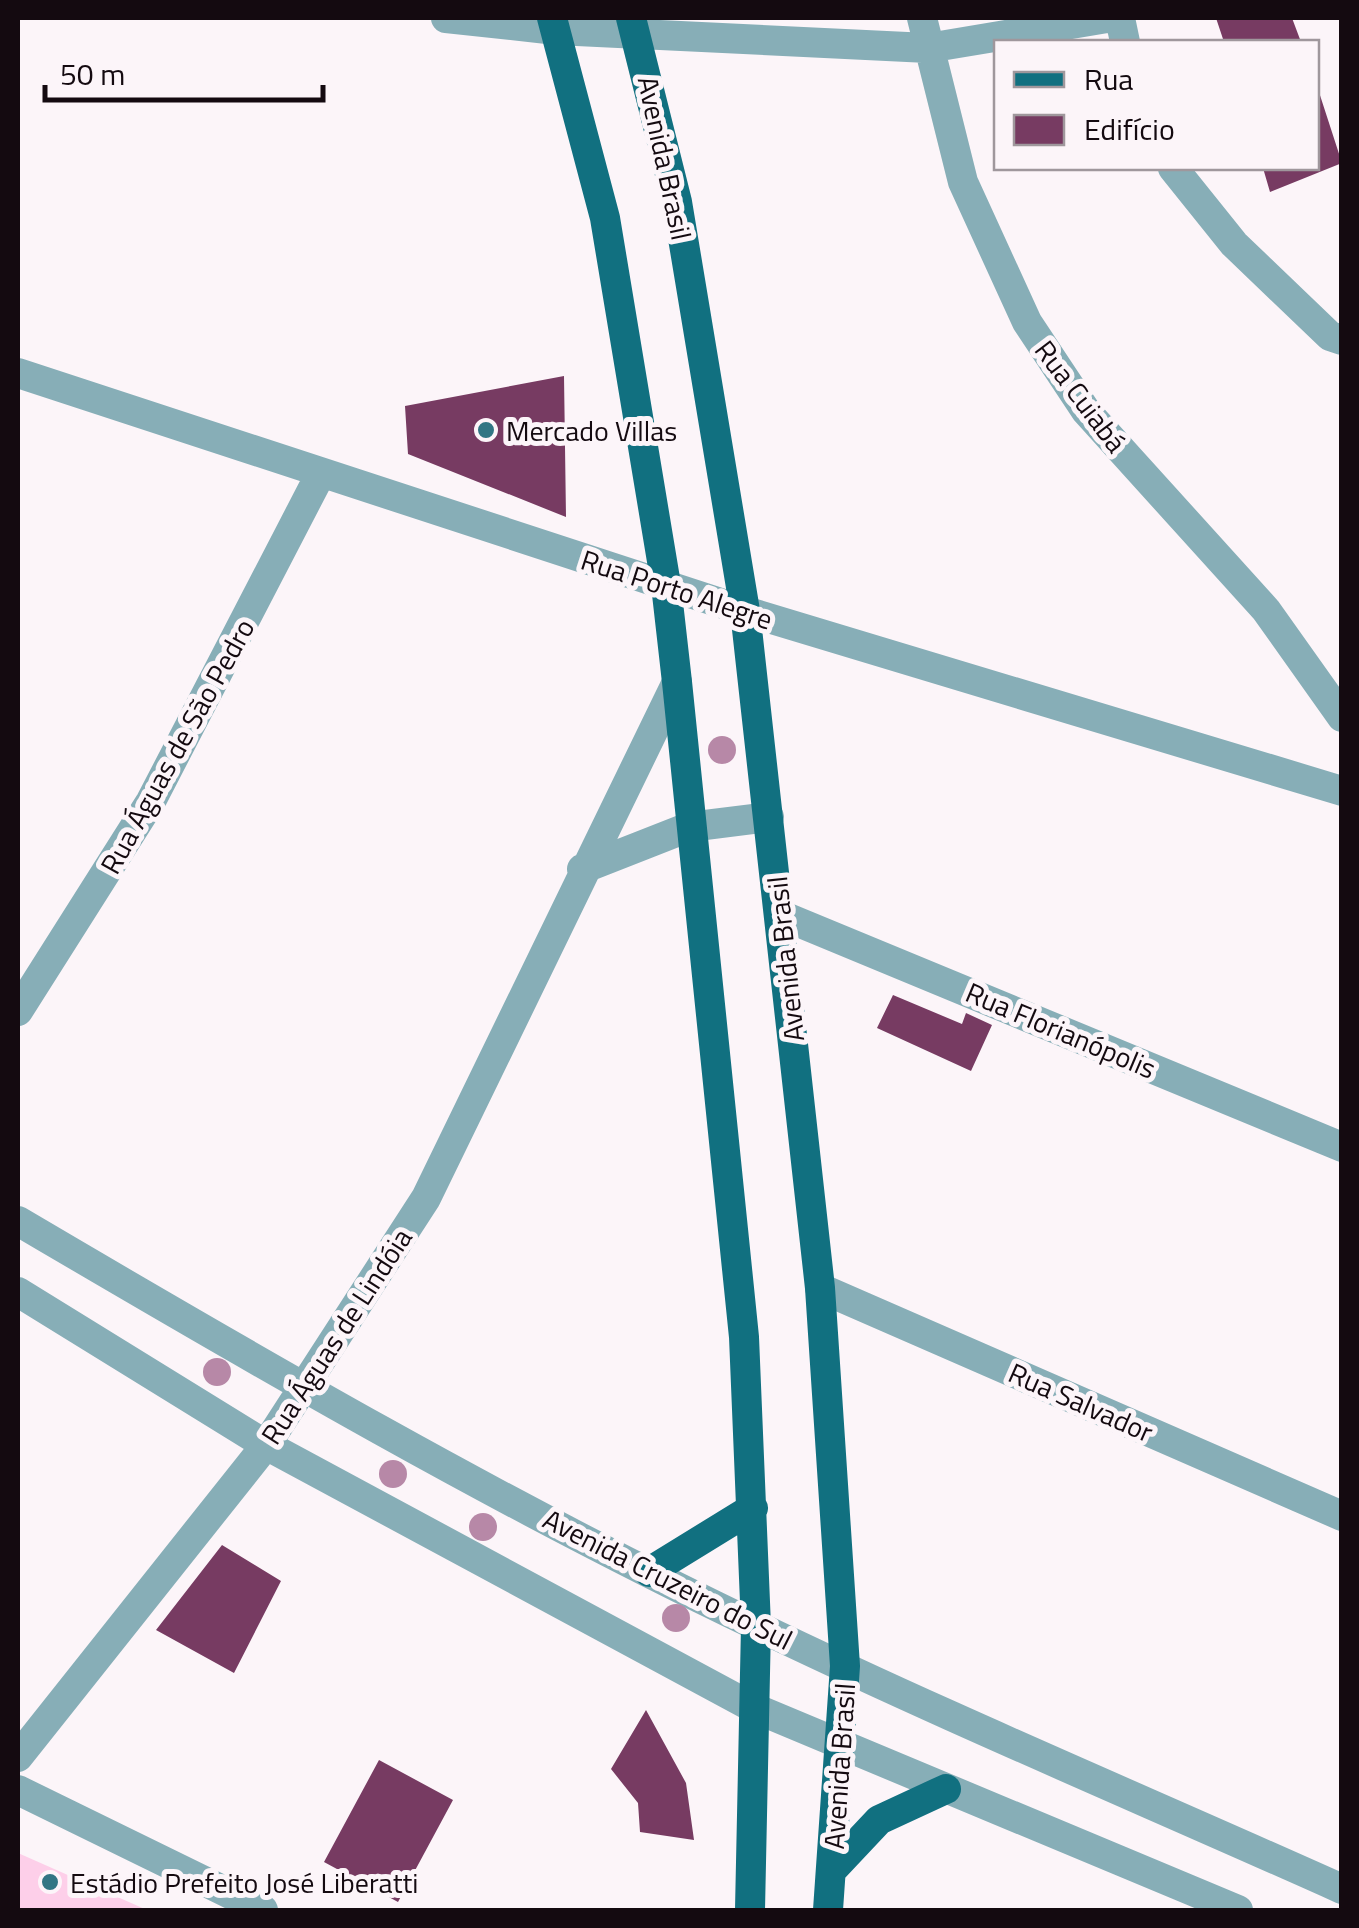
<svg xmlns="http://www.w3.org/2000/svg" width="1359" height="1928" font-family="'Titillium Web',sans-serif">
	<rect width="100%" height="100%" fill="#fcf5f9"/>
	<!-- green -->
	<path fill="#fdcfe9" d="M18,1853L147,1910H18Z"/>
	<!-- building -->
	<path fill="#773b62" d="M1216,18H1292L1301,42H1224Z
		M1317,86L1342,163L1270,192L1263,168H1316Z
		M564,376L566,517L408,454L405,406Z
		M893,995L962,1024L966,1013L992,1025L971,1071L877,1028Z
		M222,1545L281,1581L234,1673L156,1630Z
		M646,1710L686,1783L694,1840L640,1832L638,1803L611,1769Z
		M379,1760L453,1800L398,1902L324,1862Z"/>
	<g fill="none" stroke-linecap="round" stroke-linejoin="round">
		<!-- minor -->
		<path stroke="#87aeb7" stroke-width="30" d="M446,18L556,30L928,48L1107,18
			M922,18L963,182L1027,322L1086,411L1266,610L1342,717
			M1120,18L1125,42
			M1173,168L1234,244L1330,336L1342,340
			M18,373L745,611L1342,791
			M582,869L689,827L769,817
			M781,915L1342,1147
			M18,1011L151,801L321,473
			M18,1221C259,1363 502,1504 755,1625C948,1718 1146,1801 1342,1889
			M820,1288L1342,1516
			M18,1292L266,1445L754,1708L1238,1910
			M18,1757L266,1445L426,1198L677,682
			M18,1790L263,1910"/>
		<!-- major -->
		<path stroke="#117080" stroke-width="30" d="M552,18L605,218L666,585L677,682L744,1337L756,1626L750,1910
			M631,18L677,202L745,611L820,1288L845,1666L828,1910
			M649,1572L753,1508
			M831,1871L879,1820L946,1789"/>
	</g>
	<!-- trees -->
	<g fill="#b788a7">
		<circle cx="722" cy="750" r="14"/>
		<circle cx="217" cy="1372" r="14"/>
		<circle cx="393" cy="1474" r="14"/>
		<circle cx="483" cy="1527" r="14"/>
		<circle cx="676" cy="1618" r="14"/>
	</g>
	<!-- markers -->
	<g fill="#317684" stroke="#fcf5f9" stroke-width="4">
		<circle cx="486" cy="430" r="10"/>
		<circle cx="50" cy="1882" r="10"/>
	</g>
	<g text-anchor="middle" dominant-baseline="central" stroke-width="10" stroke-linejoin="round" paint-order="stroke">
		<!-- street labels -->
		<g font-size="28" fill="#140a10" stroke="#fcf5f9">
			<text transform="translate(665 158) rotate(78)">Avenida Brasil</text>
			<text transform="translate(1081 396) rotate(53)">Rua Cuiabá</text>
			<text transform="translate(677 589) rotate(18)">Rua Porto Alegre</text>
			<text transform="translate(177 746) rotate(-61)">Rua Águas de São Pedro</text>
			<text transform="translate(785 959) rotate(-96)">Avenida Brasil</text>
			<text transform="translate(1061 1030) rotate(23)">Rua Florianópolis</text>
			<text transform="translate(336 1336) rotate(-57)">Rua Águas de Lindóia</text>
			<text transform="translate(1081 1402) rotate(24)">Rua Salvador</text>
			<text transform="translate(668 1579) rotate(27)">Avenida Cruzeiro do Sul</text>
			<text transform="translate(839 1766) rotate(-86)">Avenida Brasil</text>
		</g>
		<!-- poi labels -->
		<g font-size="28" fill="#140a10" stroke="#fcf5f9" text-anchor="start">
			<text x="506" y="430">Mercado Villas</text>
			<text x="70" y="1882">Estádio Prefeito José Liberatti</text>
		</g>
	</g>
	<!-- border -->
	<rect width="1359" height="1928" fill="none" stroke="#140a10" stroke-width="40"/>
	<!-- legend -->
	<rect x="994" y="40" width="325" height="130" fill="#fcf5f9" stroke="#9f979c" stroke-width="2.5"/>
	<rect x="1014" y="72" width="50" height="15" fill="#117080" stroke="#9f979c" stroke-width="2.5"/>
	<text x="1084" y="90" font-size="30" fill="#140a10">Rua</text>
	<rect x="1014" y="115" width="50" height="30" fill="#773b62" stroke="#9f979c" stroke-width="2.5"/>
	<text x="1084" y="140" font-size="30" fill="#140a10">Edifício</text>
	<!-- scale -->
	<path d="M45 85v15h278v-15" fill="none" stroke="#140a10" stroke-width="5"/>
	<text x="60" y="85" font-size="30" fill="#140a10" stroke="#fcf5f9" stroke-width="8" paint-order="stroke">50 m</text>
</svg>
